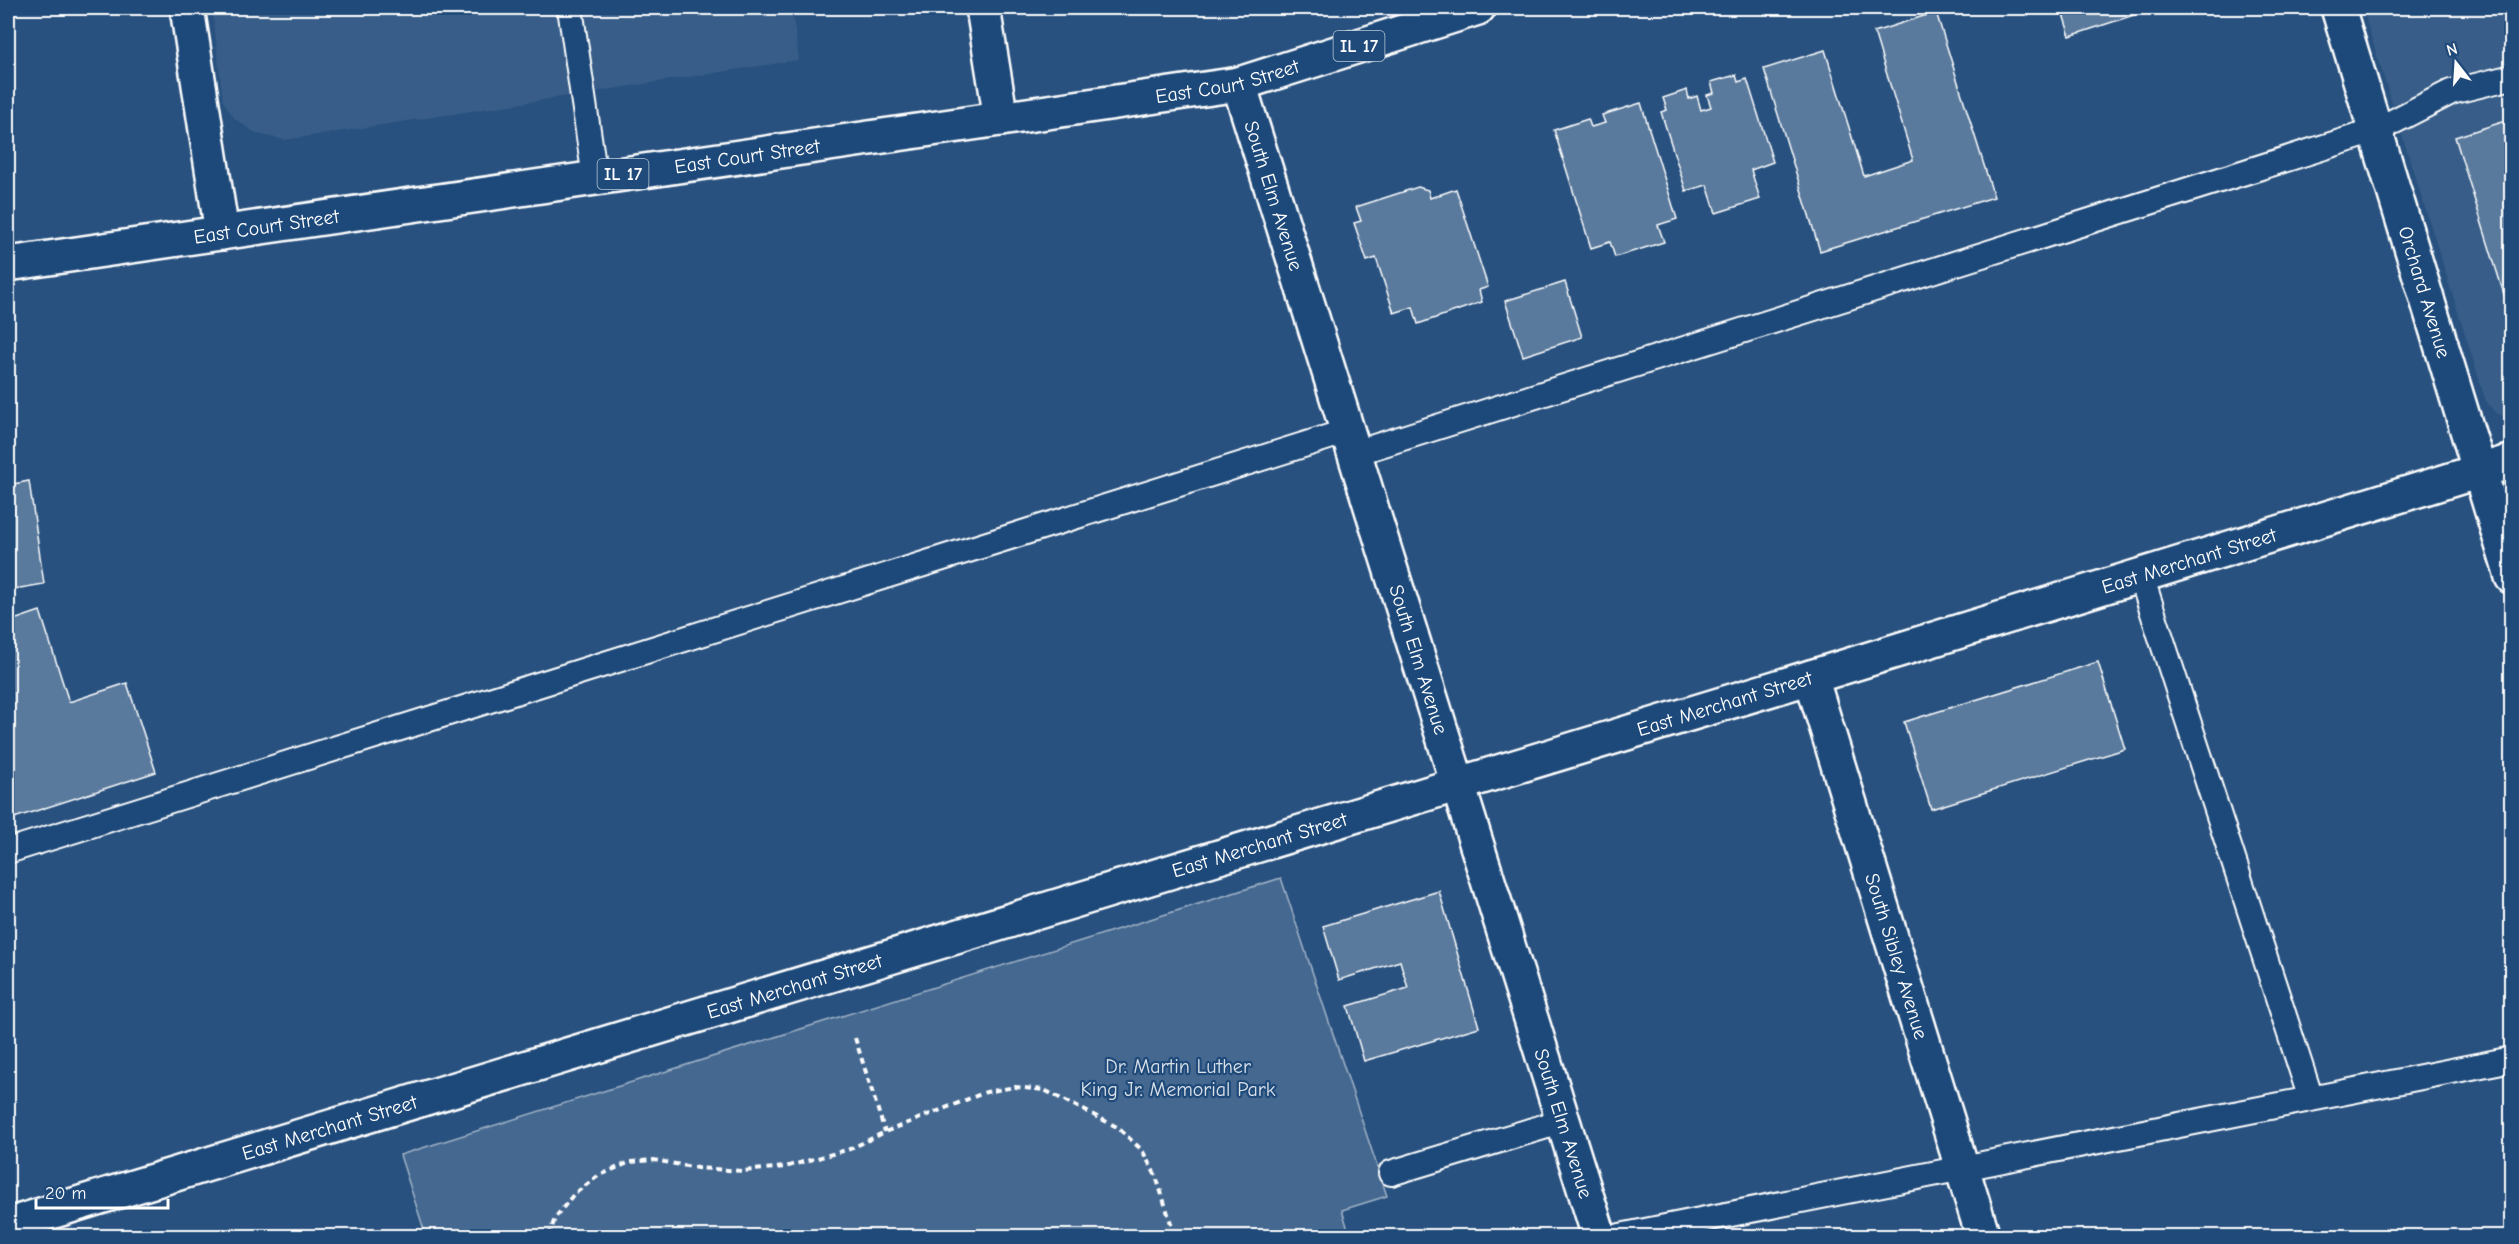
<svg xmlns="http://www.w3.org/2000/svg" width="2519" height="1244" font-family="'Comic Neue',sans-serif">
	<rect width="100%" height="100%" fill="#28517f"/>
	<filter id="ink" filterUnits="userSpaceOnUse"><feTurbulence type="fractalNoise" baseFrequency=".0167" numOctaves="2"/><feDisplacementMap in="SourceGraphic" scale="12" xChannelSelector="R" yChannelSelector="G"/><feConvolveMatrix kernelMatrix="1 2 1 2 8 2 1 2 1" color-interpolation-filters="sRGB"/></filter>
	<g filter="url(#ink)">
		<!-- built -->
		<path fill="#375d88" d="M212,8H792L799,60L285,140L257,134L235,119L223,101Z
			M2362,8H2511V420L2495,413L2486,401Z"/>
		<!-- green -->
		<path fill="#446890" stroke="#a2b4c8" stroke-width="1.5" d="M1281,878L1387,1196L1342,1210L1350,1236H426L400,1155Z"/>
		<!-- building -->
		<path fill="#5a7a9d" stroke="#fff" stroke-width="1.5" d="M2061,8H2145L2146,11L2070,36Z
			M1936,12L1994,197L1820,251L1764,69L1825,50L1864,176L1913,160L1874,32Z
			M1736,75L1738,82L1747,79L1773,162L1751,170L1760,199L1716,213L1707,185L1686,191L1661,112L1667,110L1663,98L1687,90L1689,99L1697,96L1701,110L1711,107L1707,95L1714,93L1711,82Z
			M1641,103L1677,219L1658,225L1664,242L1615,257L1610,242L1591,248L1554,130L1588,119L1591,127L1605,123L1602,115Z
			M2512,119V320L2455,137Z
			M1418,187L1428,190L1430,198L1456,189L1488,287L1479,290L1482,302L1418,324L1413,307L1394,313L1376,258L1367,261L1354,223L1361,221L1356,207Z
			M1565,282L1582,337L1523,356L1505,301Z
			M29,481L44,584L8,590V485Z
			M40,611L69,702L127,683L156,772L8,820V622Z
			M2098,662L2125,749L1931,809L1904,722Z
			M1439,891L1479,1027L1364,1061L1348,1006L1408,988L1400,961L1339,980L1323,926Z"/>
		<g fill="none" stroke-linecap="round" stroke-linejoin="round">
			<defs>
				<path id="service" d="M570,8L595,178
					M1355,453L2375,131L2451,92L2512,77
					M2141,576L2311,1099
					M8,851L1348,431
					M1391,1173L1563,1121
					M1620,1236L2512,1059"/>
				<g id="minor">
					<path d="M187,8L222,233"/>
					<path d="M983,8L1001,119"/>
					<path id="s1" d="M2338,8L2512,577"/>
					<path id="s2" d="M1811,677L1983,1236"/>
					<path id="s3" d="M8,1225L1811,677L2512,461"/>
				</g>
				<g id="tertiary">
					<path id="s4" d="M1239,84L1599,1236"/>
				</g>
				<g id="primary">
					<path id="s5" d="M8,264L1239,84L1478,8"/>
				</g>
			</defs>
			<!-- service casing -->
			<use href="#service" stroke="#fff" stroke-width="28"/>
			<!-- minor casing -->
			<use href="#minor" stroke="#fff" stroke-width="38"/>
			<!-- tertiary casing -->
			<use href="#tertiary" stroke="#fff" stroke-width="38"/>
			<!-- primary casing -->
			<use href="#primary" stroke="#fff" stroke-width="38"/>
			<!-- path -->
			<path stroke="#fff" stroke-width="4" stroke-dasharray="6 4.5" stroke-linecap="butt" d="M855,1038L885,1132
				M549,1236L555,1218L573,1195L598,1176L630,1162L654,1160L697,1168L743,1171L785,1167L850,1149L885,1132L986,1092L1015,1087L1044,1090L1117,1127L1142,1150L1156,1176L1175,1236"/>
			<!-- service -->
			<use href="#service" stroke="#1f4a7a" stroke-width="24"/>
			<!-- minor -->
			<use href="#minor" stroke="#1f4a7a" stroke-width="33"/>
			<!-- tertiary -->
			<use href="#tertiary" stroke="#1f4a7a" stroke-width="33"/>
			<!-- primary -->
			<use href="#primary" stroke="#1f4a7a" stroke-width="33"/>
		</g>
	</g>
	<g text-anchor="middle" dominant-baseline="central" stroke-width="4.5" stroke-linejoin="round" paint-order="stroke">
		<!-- shield labels -->
		<g fill="#1f4a7a" stroke="#bcc9d7" stroke-width="1.5">
			<rect x="1333.5" y="31" width="51" height="30" rx="4.5"/>
			<rect x="597.5" y="159" width="51" height="30" rx="4.5"/>
		</g>
		<g font-size="18" font-weight="bold" fill="#fff">
			<text x="1359" y="46">IL 17</text>
			<text x="623" y="174">IL 17</text>
		</g>
		<!-- street labels -->
		<g font-size="20" fill="#fff" stroke="#1f4a7a">
			<text stroke="none"><textPath href="#s5" startOffset="1233">East Court Street</textPath></text>
			<text stroke="none"><textPath href="#s5" startOffset="747">East Court Street</textPath></text>
			<text stroke="none"><textPath href="#s4" startOffset="117">South Elm Avenue</textPath></text>
			<text stroke="none"><textPath href="#s5" startOffset="261">East Court Street</textPath></text>
			<text stroke="none"><textPath href="#s1" startOffset="297">Orchard Avenue</textPath></text>
			<text stroke="none"><textPath href="#s3" startOffset="2280">East Merchant Street</textPath></text>
			<text stroke="none"><textPath href="#s4" startOffset="603">South Elm Avenue</textPath></text>
			<text stroke="none"><textPath href="#s3" startOffset="1794">East Merchant Street</textPath></text>
			<text stroke="none"><textPath href="#s3" startOffset="1308">East Merchant Street</textPath></text>
			<text stroke="none"><textPath href="#s2" startOffset="292">South Sibley Avenue</textPath></text>
			<text stroke="none"><textPath href="#s3" startOffset="822">East Merchant Street</textPath></text>
			<text stroke="none"><textPath href="#s4" startOffset="1089">South Elm Avenue</textPath></text>
			<text stroke="none"><textPath href="#s3" startOffset="336">East Merchant Street</textPath></text>
		</g>
		<!-- park labels -->
		<g font-size="20" fill="#dae1e9" stroke="#1f4a7a">
			<text x="1178" y="1066">Dr. Martin Luther<tspan x="1178" dy="23">King Jr. Memorial Park</tspan></text>
		</g>
	</g>
	<!-- margin -->
	<rect width="2519" height="1244" fill="none" stroke="#1f4a7a" stroke-width="30"/>
	<rect x="15" y="15" width="2489" height="1214" fill="none" stroke="#fff" stroke-width="2" filter="url(#ink)"/>
	<!-- north arrow -->
	<g transform="translate(2456 63) rotate(343)" stroke="#1f4a7a" stroke-width="4.5" paint-order="stroke">
	<path d="M0-4.5L10 22L0 15L-10 22Z" fill="#ffffff"/>
	<text y="-9" font-size="16" font-weight="bold" text-anchor="middle" fill="#ffffff">N</text>
	</g>
	<!-- scale -->
	<path d="M36 1199v9h132v-9" fill="none" stroke="#ffffff" stroke-width="3"/>
	<text x="45" y="1199" font-size="18" fill="#ffffff" stroke="#1f4a7a" stroke-width="4.5" paint-order="stroke">20 m</text>
</svg>
